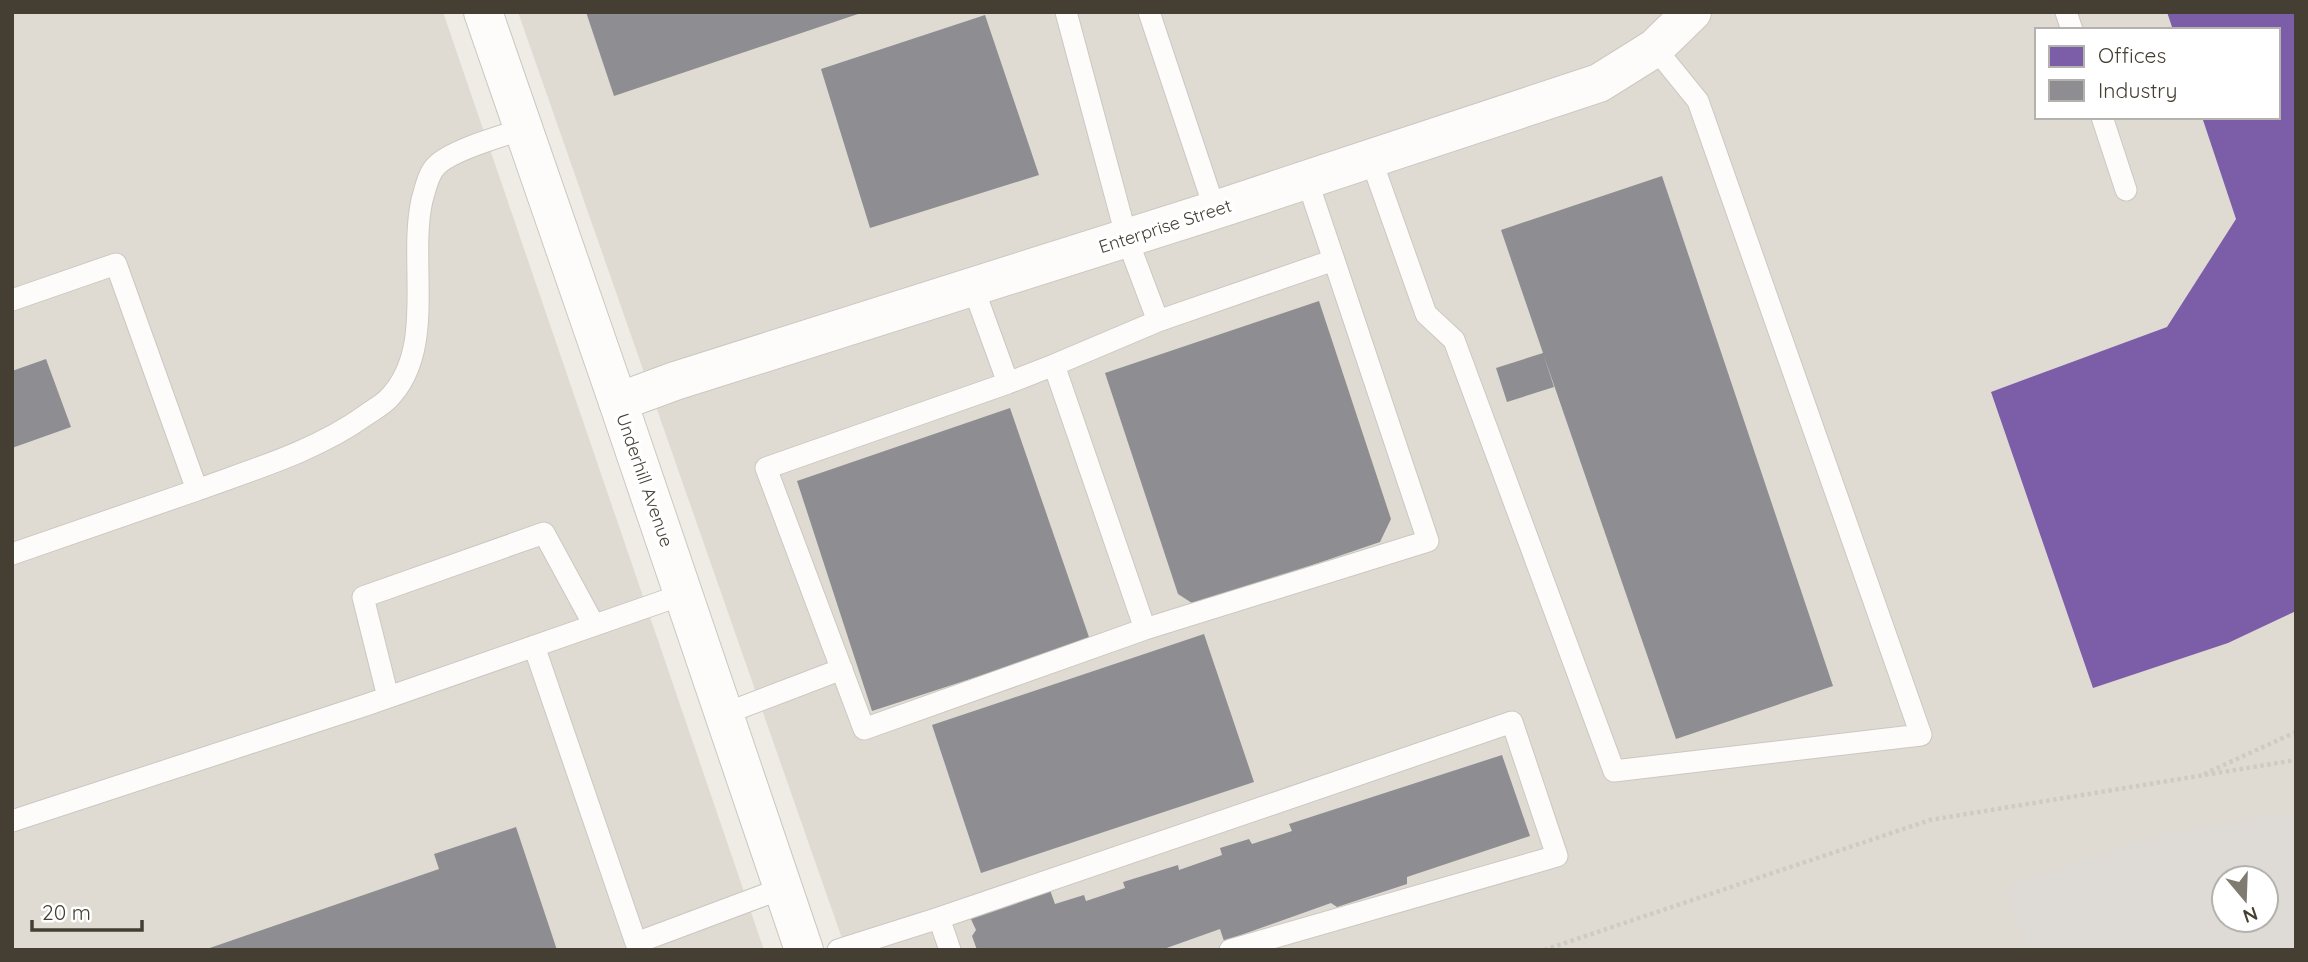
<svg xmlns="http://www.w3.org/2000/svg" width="2308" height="962" font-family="Quicksand,sans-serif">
	<rect width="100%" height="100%" fill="#efece5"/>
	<!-- industrial -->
	<path fill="#dfdbd3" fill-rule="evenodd" d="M12,12H443L764,950H12Z
		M518,12H2296V950H846ZM2037,30H2278V117H2037ZM2224,878H2266V920H2224Z"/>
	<!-- parking -->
	<path fill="#dedbd6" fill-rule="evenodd" d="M2296,811V950H2030L2004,888L2151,836ZM2224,878H2266V920H2224Z"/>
	<!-- offices -->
	<path fill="#7b5ea7" d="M2167,12H2296V611L2228,643L2093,688L1991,392L2167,327L2236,219L2202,117H2278V30H2173Z"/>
	<!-- industry -->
	<path fill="#8d8d92" d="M586,12H861V13L614,96Z
		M985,15L1039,175L870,228L821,69Z
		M1662,176L1833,686L1676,739L1544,356L1554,387L1507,402L1496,368L1543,353L1501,230Z
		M1319,301L1391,519L1380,542L1195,605L1178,594L1105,373Z
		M46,359L71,427L12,448V371Z
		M1010,408L1090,640L872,711L797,481Z
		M1204,634L1254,782L981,873L932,725Z
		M1502,755L1530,836L1407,877V884L1337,907L1331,903L1224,941L1220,929L1161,950H1149L1148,948L1143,950H977L972,936L976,930L970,917L1050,890L1055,904L1084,895L1086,901L1125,888L1123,882L1178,865L1179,870L1222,855L1220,848L1249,839L1252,844L1292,831L1289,824Z
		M516,827L557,950H204L439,869L434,854Z"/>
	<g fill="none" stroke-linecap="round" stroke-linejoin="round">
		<defs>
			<path id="service" d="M1149,12L1215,210
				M2066,12L2072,30
				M2102,117L2126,190
				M1371,159L1426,314L1454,340L1614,771L1921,735L1698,101L1655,48
				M973,287L1008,383L766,468L864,729L1145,629L1054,365L1008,383
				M12,300L116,264L197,490L12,554
				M1158,321L1334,260L1307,180
				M1054,365L1158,321L1127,239L1066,12
				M197,490C254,469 316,451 366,415C373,410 382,405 388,399C437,350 408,263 422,200C425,190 428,174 436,166C451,150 502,136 523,129
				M1145,629L1428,541L1334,260
				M534,646L636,943L783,888
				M388,697L363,597L544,533L594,625
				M724,714L842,669
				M12,821L366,705L684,594
				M939,918L950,950
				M838,950L939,918L1512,722L1557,856L1230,950"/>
			<path id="minor" d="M618,402L675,381L1215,210L1599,83L1655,48L1692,12"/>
			<path id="tertiary" d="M483,12L618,402L804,950"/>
		</defs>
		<!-- service casing -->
		<use href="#service" stroke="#cbc8c1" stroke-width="23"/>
		<!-- minor casing -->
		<use href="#minor" stroke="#cbc8c1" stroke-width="40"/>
		<!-- tertiary casing -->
		<use href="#tertiary" stroke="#cbc8c1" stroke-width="40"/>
		<!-- path -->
		<path stroke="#cecbc5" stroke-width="4.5" stroke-dasharray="3.5 3.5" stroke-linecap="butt" d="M2204,774L2296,732
			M1544,950L1930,820L2296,760"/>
		<!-- service -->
		<use href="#service" stroke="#fdfcfb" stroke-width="21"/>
		<!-- minor -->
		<use href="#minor" stroke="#fdfcfb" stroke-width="38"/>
		<!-- tertiary -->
		<use href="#tertiary" stroke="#fdfcfb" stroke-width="38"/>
	</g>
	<g text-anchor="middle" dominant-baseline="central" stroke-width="7" stroke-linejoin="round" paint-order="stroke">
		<!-- street labels -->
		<g font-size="18" fill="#453e32" stroke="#fff">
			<text transform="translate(1165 226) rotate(-18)">Enterprise Street</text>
			<text transform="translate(645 480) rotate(71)">Underhill Avenue</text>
		</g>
	</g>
	<!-- border -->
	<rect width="2308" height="962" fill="none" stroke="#453e32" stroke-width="28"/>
	<!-- legend -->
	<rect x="2035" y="28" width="245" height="91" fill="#ffffff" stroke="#b5b2ad" stroke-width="2"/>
	<rect x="2049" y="46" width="35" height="21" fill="#7b5ea7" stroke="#b5b2ad" stroke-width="2"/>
	<text x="2098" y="63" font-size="21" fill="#453e32">Offices</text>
	<rect x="2049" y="80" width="35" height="21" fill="#8d8d92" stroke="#b5b2ad" stroke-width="2"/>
	<text x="2098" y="98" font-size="21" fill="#453e32">Industry</text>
	<!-- north arrow -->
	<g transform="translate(2245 899) rotate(161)"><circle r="33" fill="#ffffff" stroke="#b5b2ad" stroke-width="2"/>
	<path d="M0-5L12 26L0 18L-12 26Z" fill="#807b71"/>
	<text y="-10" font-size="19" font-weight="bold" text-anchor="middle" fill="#453e32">N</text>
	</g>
	<!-- scale -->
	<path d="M32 920v10h110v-10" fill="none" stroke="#453e32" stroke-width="3.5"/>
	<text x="42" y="920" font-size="21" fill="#453e32" stroke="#ffffff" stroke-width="5" paint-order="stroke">20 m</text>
</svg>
